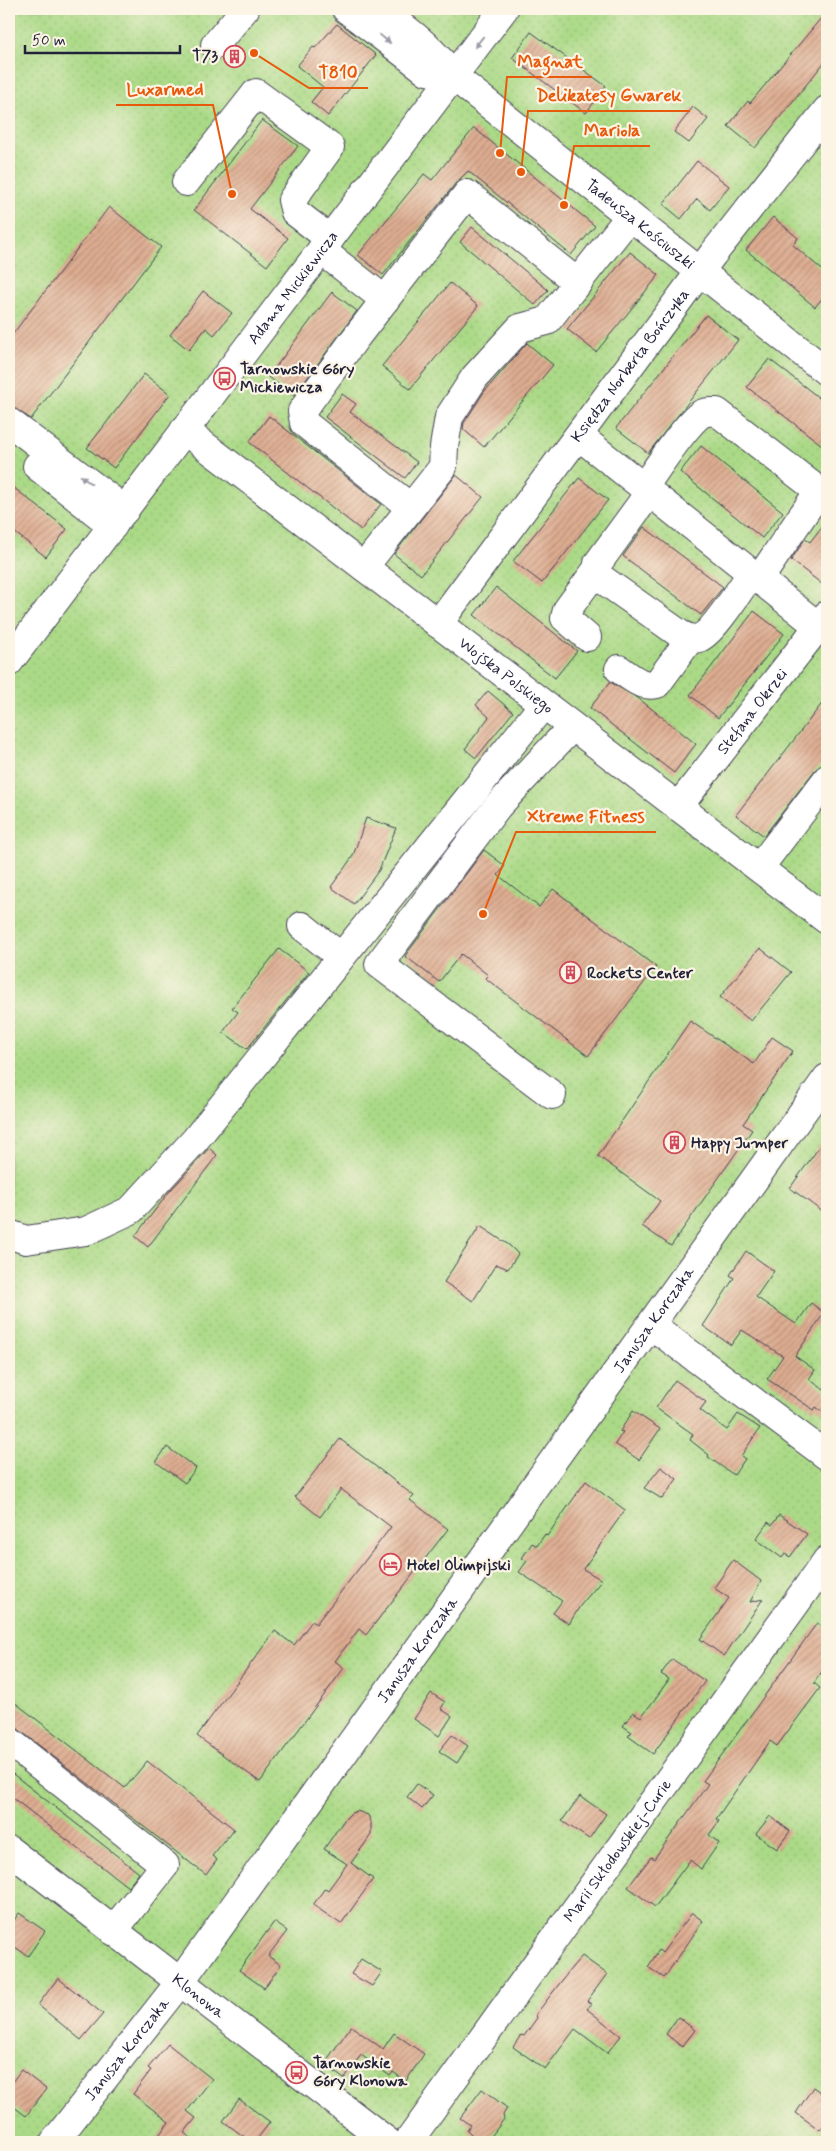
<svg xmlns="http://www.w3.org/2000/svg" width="836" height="2151" font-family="Mynerve,sans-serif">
	<defs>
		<pattern id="park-dots" width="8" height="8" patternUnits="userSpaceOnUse" patternTransform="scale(1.25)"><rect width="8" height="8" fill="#abda87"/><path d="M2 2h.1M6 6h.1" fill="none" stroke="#93bb75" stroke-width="1.8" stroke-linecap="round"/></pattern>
		<pattern id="building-hatch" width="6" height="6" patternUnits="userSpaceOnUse" patternTransform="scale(1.25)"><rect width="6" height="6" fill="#dead91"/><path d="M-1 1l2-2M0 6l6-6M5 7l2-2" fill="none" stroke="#b48c78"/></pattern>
	</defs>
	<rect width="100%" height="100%" fill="#fcf5e5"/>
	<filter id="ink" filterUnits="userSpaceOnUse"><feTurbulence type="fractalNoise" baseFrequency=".02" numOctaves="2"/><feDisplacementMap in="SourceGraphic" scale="10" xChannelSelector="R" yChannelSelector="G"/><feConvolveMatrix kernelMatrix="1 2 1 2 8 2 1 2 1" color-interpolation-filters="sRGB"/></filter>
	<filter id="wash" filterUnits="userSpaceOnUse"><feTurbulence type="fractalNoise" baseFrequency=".0096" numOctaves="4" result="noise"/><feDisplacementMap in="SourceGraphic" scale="20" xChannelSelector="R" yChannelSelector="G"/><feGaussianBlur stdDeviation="1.12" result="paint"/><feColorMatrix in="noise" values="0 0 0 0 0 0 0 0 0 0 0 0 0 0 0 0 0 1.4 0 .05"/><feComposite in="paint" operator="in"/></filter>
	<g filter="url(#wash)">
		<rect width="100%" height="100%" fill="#f8ead3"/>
		<!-- park -->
		<path fill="url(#park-dots)" stroke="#667e61" d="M9,9H827V2142H9Z"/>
		<g id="blocks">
			<!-- building -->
			<path fill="url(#building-hatch)" d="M827,11V59L755,148L728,126L748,101L750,103Z
				M337,24L376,55L328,116L311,102L323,87L297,66L313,47L315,48Z
				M531,32L606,86L586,113L512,58Z
				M693,107L708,119L689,143L674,132Z
				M262,120L298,146L250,209L288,238L267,266L194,210Z
				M474,128L595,226L571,255L468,171L455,184L383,275L358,255L424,174L432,180Z
				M697,161L729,186L710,210L697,199L681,219L663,204Z
				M109,207L161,247L31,419L9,405V339Z
				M773,217L798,238L793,245L827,274V293L815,307L746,250Z
				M472,227L548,290L535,305L460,242Z
				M630,252L659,275L596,352L567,329Z
				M450,283L478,306L410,389L382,366Z
				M203,291L232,313L214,335L206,328L189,350L170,335Z
				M332,292L357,311L294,396L268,377Z
				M706,315L738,340L648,453L616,428Z
				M527,343L553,365L484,447L463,429L464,423L484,392Z
				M769,359L827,404V449L747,387Z
				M144,374L170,394L114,468L87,448Z
				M342,394L356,404L350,412L417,462L405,478L325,417Z
				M269,416L381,504L361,530L249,442Z
				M701,446L783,512L762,538L680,472Z
				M456,475L483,497L421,575L394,554Z
				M579,478L608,500L542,583L513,561Z
				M9,484L67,529L46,557L9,528Z
				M827,520V588L791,560L805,539L810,542Z
				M644,527L723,587L701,615L623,556Z
				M496,587L577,651L555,678L474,615Z
				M754,611L784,634L718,718L690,695Z
				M610,682L638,698L696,744L674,773L590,708Z
				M488,691L513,712L476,758L465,749L489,717L476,705Z
				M827,697V761L815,770L764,836L736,815Z
				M366,818L396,828L379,870L354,904L331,887L353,856Z
				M484,850L505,866L498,875L539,907L553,889L656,967L588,1056L485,978L488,975L461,954L439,982L405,956Z
				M760,948L791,972L751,1021L720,997Z
				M279,949L309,972L247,1049L223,1032L238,1012L232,1008Z
				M690,1021L754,1064L772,1037L793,1051L743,1124L752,1130L671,1246L642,1226L660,1201L598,1156Z
				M827,1136V1215L790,1188Z
				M209,1148L217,1155L148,1247L135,1236L169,1192Z
				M480,1226L509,1245L518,1254L508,1269L496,1264L473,1301L444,1282Z
				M746,1251L774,1271L756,1297L796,1324L811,1303L824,1313L795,1356L815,1370L809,1379L827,1392V1415L816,1407L814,1410L767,1379L783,1356L742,1330L731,1345L703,1326L734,1278L730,1275Z
				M675,1380L706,1402L700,1410L727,1430L738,1414L760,1428L741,1456L745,1459L734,1475L708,1457L709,1455L690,1440L693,1434L656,1408Z
				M633,1411L660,1429L639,1460L615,1444L623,1432L620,1431Z
				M340,1439L414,1496L410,1500L448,1529L366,1635L359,1629L335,1661L344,1668L260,1782L197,1736L275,1631L294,1645L312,1621L316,1624L391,1527L341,1489L320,1517L295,1497Z
				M167,1447L196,1468L185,1483L156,1462Z
				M661,1467L677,1479L662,1499L644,1488Z
				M586,1481L625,1510L583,1569L602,1580L580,1606L569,1624L553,1613L562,1601L519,1572L527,1561L522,1558L532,1543L537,1546L545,1534L547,1536Z
				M779,1515L807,1534L790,1557L785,1554L782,1558L756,1539L768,1522L772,1525Z
				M733,1560L761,1581L750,1602L763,1599L724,1656L700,1639L729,1598L714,1588Z
				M817,1623L827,1630V1664L814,1683L820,1688L777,1746L770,1741L716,1819L719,1821L709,1835L719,1843L701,1869L690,1860L655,1907L628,1887L651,1857L654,1859L708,1784L703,1781Z
				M672,1659L705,1681L653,1754L628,1736L632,1732L623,1726L633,1712L641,1717L655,1699L669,1679L661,1674Z
				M431,1693L445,1702L441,1709L452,1716L439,1736L414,1719Z
				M9,1698L125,1788L147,1761L234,1829L212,1856L217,1860L206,1875L9,1722Z
				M452,1735L468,1746L457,1763L439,1751Z
				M9,1771L139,1873L128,1887L9,1795Z
				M417,1784L433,1795L422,1809L407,1797Z
				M580,1796L606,1814L589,1839L562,1821Z
				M357,1811L368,1815L371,1822V1835L351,1863L373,1879L341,1924L313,1905L325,1888L328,1890L347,1864L324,1849L344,1820L351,1813Z
				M770,1816L790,1831L777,1849L756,1834Z
				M19,1913L45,1931L28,1956L9,1943V1928Z
				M692,1913L703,1921L664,1978L648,1967L659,1950L662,1953Z
				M274,1922L287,1931L268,1956L281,1965L264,1988L239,1970Z
				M582,1956L607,1974L587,2001L591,2004L587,2009L621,2036L607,2053L575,2029L545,2069L513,2047L521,2035L524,2036L537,2018L536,2014L540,2009L573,1966Z
				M361,1959L382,1972L372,1986L351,1974Z
				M58,1978L103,2014L81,2040L38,2005Z
				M678,2017L695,2030L682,2047L666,2034Z
				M351,2026L383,2049L394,2033L424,2054L406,2081L393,2072L390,2076L361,2055L344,2079L324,2064Z
				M168,2044L212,2079L187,2111L196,2118L184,2133L197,2142H154L169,2122L133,2094L151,2070L148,2068Z
				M21,2070L46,2089L26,2116L9,2103V2086Z
				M813,2087L827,2097V2120L820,2130L796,2113Z
				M482,2089L507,2108L503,2115L504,2119L487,2142H479L467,2130L470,2125L460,2118Z
				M239,2099L270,2122L255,2142H251L223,2121Z"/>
		</g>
	</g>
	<g filter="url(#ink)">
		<use href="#blocks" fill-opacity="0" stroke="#424052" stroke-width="1"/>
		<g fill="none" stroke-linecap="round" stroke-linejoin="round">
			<defs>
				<g id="minor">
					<path d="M346,9L427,71L453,76"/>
					<path id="s1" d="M380,9C407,30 433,48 453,76L827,372"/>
					<path d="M215,45L245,9"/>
					<path d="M186,182L256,93L330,147L292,200L295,212L330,239"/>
					<path d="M321,250L385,300"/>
					<path d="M9,422L125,510"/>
					<path id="s2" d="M184,430L827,920"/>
					<path d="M579,436L818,626"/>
					<path d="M37,466L113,526"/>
					<path d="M643,488C656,470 685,425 701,414C706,411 711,412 717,412L810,484L819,491L758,581"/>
					<path d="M649,493L598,563L597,574L602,579L680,634C686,637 693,640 699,638C712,634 741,588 751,574"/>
					<path d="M410,507L304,423L302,411L357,336L467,194L578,283"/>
					<path d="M364,567L443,467L444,447L449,417L475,377L520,328L547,321L630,216"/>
					<path id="s3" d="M438,624L713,254L827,110"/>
					<path d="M587,637L565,618L567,610L597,569"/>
					<path id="s4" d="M9,662L504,9"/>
					<path d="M619,669C631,677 642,688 657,684L690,639"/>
					<path id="s5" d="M678,807L827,615"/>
					<path d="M759,868L827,779"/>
					<path d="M302,926L341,957"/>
					<path d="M552,1095L379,964L497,807L572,727"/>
					<path d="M9,1234L26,1240L86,1231L131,1210L195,1140L543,705"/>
					<path d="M651,1325L827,1456"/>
					<path d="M9,1741L165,1865L113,1931"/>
					<path id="s6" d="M9,1850L388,2142"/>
					<path id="s7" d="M54,2142L180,1982L827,1078"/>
					<path id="s8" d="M408,2142L827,1560"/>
				</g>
			</defs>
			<!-- minor casing -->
			<use href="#minor" stroke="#424052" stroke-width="30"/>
			<!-- minor -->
			<use href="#minor" stroke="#fff" stroke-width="28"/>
		</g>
		<!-- one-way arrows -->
		<defs><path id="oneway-solid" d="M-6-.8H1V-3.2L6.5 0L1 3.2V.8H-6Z" transform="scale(1.25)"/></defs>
		<g fill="#9c9ca7">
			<use href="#oneway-solid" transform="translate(385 39) rotate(38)"/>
			<use href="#oneway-solid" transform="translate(479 42) rotate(128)"/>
			<use href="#oneway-solid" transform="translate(86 480) rotate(-143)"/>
		</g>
	</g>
	<!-- icons -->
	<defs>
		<symbol id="building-ring" viewBox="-11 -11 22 22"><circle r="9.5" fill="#fcf5e5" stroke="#d1495b" stroke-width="1.5"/><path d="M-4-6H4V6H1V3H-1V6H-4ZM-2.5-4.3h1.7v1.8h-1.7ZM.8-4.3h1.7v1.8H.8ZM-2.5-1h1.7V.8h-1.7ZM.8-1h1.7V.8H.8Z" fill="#d1495b"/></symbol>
		<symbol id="bus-ring" viewBox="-11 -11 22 22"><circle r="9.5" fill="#fcf5e5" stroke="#d1495b" stroke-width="1.5"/><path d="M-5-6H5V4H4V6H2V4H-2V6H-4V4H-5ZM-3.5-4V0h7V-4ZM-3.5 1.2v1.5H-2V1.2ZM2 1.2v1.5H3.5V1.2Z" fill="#d1495b"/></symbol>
		<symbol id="hotel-ring" viewBox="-11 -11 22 22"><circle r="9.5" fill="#fcf5e5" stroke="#d1495b" stroke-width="1.5"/><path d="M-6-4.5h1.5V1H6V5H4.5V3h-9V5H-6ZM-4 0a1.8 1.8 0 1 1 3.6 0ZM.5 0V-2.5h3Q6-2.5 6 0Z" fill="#d1495b"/></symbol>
	</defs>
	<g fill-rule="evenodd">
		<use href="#building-ring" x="222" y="44" width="25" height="25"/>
		<use href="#bus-ring" x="212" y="366" width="25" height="25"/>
		<use href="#building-ring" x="558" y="960" width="25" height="25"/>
		<use href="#building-ring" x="662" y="1130" width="25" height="25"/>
		<use href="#hotel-ring" x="378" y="1552" width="25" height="25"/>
		<use href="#bus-ring" x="284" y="2060" width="25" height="25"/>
	</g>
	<g text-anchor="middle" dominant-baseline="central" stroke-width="4.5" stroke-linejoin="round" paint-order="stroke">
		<!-- poi labels -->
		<g font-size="16" font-weight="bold" fill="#22223b" stroke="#fcf5e5" text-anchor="start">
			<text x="218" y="56" text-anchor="end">T73</text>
			<text x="240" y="369">Tarnowskie Góry<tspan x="240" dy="18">Mickiewicza</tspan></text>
			<text x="587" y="973">Rockets Center</text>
			<text x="691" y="1143">Happy Jumper</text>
			<text x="407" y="1565">Hotel Olimpijski</text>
			<text x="313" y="2063">Tarnowskie<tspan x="313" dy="18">Góry Klonowa</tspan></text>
		</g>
		<!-- street labels -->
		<g font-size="16" fill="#22223b" stroke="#fcf5e5">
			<text stroke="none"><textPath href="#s1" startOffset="338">Tadeusza Kościuszki</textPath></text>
			<text stroke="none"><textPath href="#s4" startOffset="470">Adama Mickiewicza</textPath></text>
			<text stroke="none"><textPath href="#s3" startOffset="322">Księdza Norberta Bończyka</textPath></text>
			<text stroke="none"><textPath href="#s2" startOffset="405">Wojska Polskiego</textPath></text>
			<text stroke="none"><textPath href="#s5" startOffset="121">Stefana Okrzei</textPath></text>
			<text stroke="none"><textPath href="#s7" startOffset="1018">Janusza Korczaka</textPath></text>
			<text stroke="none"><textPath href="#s7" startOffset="612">Janusza Korczaka</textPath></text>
			<text stroke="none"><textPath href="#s8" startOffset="359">Marii Skłodowskiej-Curie</textPath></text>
			<text stroke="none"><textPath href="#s6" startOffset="239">Klonowa</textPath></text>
			<text stroke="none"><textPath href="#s7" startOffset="118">Janusza Korczaka</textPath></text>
		</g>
	</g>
	<!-- callouts -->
	<path fill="none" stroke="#e8590c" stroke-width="2" d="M500 153L507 77H592M254 53L309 88H368M232 194L213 105H116M521 172L528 111H690M564 205L574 146H650M483 914L516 832H656"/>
	<g fill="#e8590c" stroke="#fcf5e5" stroke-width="2">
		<circle cx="500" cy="153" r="5"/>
		<circle cx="254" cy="53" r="5"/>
		<circle cx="232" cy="194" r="5"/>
		<circle cx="521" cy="172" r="5"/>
		<circle cx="564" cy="205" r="5"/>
		<circle cx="483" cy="914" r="5"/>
	</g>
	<g font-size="18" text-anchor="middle" font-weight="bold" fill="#e8590c" stroke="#fcf5e5" stroke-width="4.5" stroke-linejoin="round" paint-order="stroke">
		<text x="550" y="67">Magnat</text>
		<text x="338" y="78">T810</text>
		<text x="165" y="95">Luxarmed</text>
		<text x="609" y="101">Delikatesy Gwarek</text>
		<text x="612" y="136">Mariola</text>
		<text x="586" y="822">Xtreme Fitness</text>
	</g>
	<!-- margin -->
	<rect width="836" height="2151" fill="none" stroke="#fcf5e5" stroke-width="30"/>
	<!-- scale -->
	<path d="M25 45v8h155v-8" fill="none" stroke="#22223b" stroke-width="2.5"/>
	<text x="32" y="45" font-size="15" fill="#22223b" stroke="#fcf5e5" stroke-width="4" paint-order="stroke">50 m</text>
</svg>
